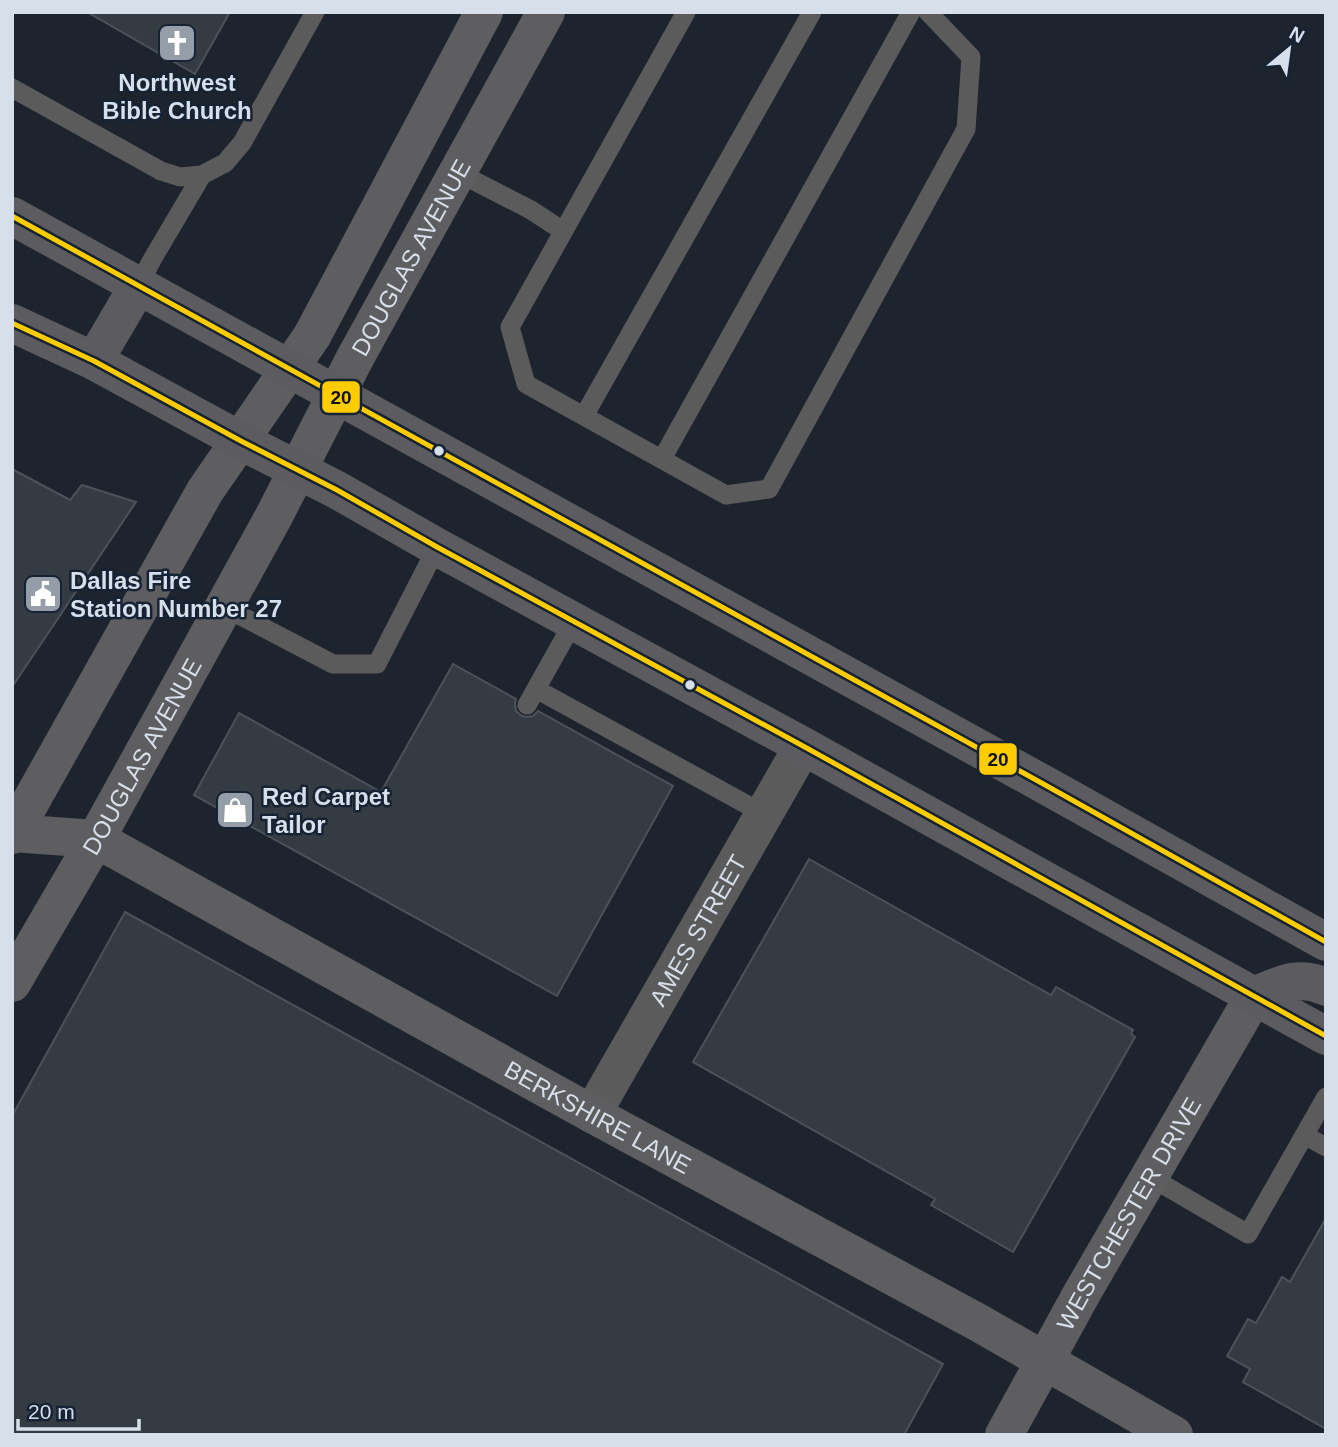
<svg xmlns="http://www.w3.org/2000/svg" width="1338" height="1447" font-family="Helvetica,sans-serif">
	<rect width="100%" height="100%" fill="#1d242d"/>
	<!-- building -->
	<path fill="#353b42" stroke="#4c525a" stroke-width="2" d="M87,12H230L195,74Z
		M12,469L70,500L82,485L136,502L12,687Z
		M453,664L516,699L515,704L516,711L522,716L526,717L533,716L538,711L673,786L557,996L194,795L239,713L381,792Z
		M809,859L1051,995L1056,987L1133,1030L1131,1034L1135,1037L1013,1252L931,1205L935,1199L693,1062Z
		M125,912L943,1364L904,1435H12V1116Z
		M1326,1218V1429L1243,1382L1250,1369L1227,1356L1248,1319L1256,1323L1282,1277L1290,1282Z"/>
	<g fill="none" stroke-linecap="round" stroke-linejoin="round">
		<!-- lane -->
		<path stroke="#5c5b5c" stroke-width="19" d="M686,12L510,327L526,384L726,495L769,489L966,129L971,57L928,12
			M12,88L161,171L180,177L202,175L225,163L242,143L315,12
			M457,172L531,210L563,231
			M138,286L153,258L202,175
			M584,416L812,12
			M662,459L911,12
			M224,607L333,664H377L437,547
			M536,689L764,814
			M527,705L574,621
			M1304,1135L1326,1147
			M1150,1177L1248,1234L1326,1097"/>
		<!-- street -->
		<path stroke="#5c5b5c" stroke-width="38" id="s1" d="M592,1114L803,746"/>
		<!-- secondary -->
		<g stroke="#5e5d60" stroke-width="38">
			<path id="s2" d="M12,833L96,839L592,1114L979,1323L1174,1435"/>
			<path d="M12,835L205,491L312,336L484,12"/>
			<path id="s3" d="M12,983L96,839L274,516L355,358L546,12"/>
			<path id="s4" d="M1004,1435L1082,1293L1254,996"/>
		</g>
		<!-- primary -->
		<path stroke="#5c5b5f" stroke-width="38" d="M12,216L1047,786L1326,942
			M12,323L94,361L241,441L337,490L437,547L803,746L1326,1036
			M94,361L138,286
			M1254,996C1280,985 1299,974 1326,987"/>
		<defs>
			<path id="bus-1" d="M12,216L1047,786L1326,942
				M12,323L94,361L241,441L337,490L437,547L803,746L1326,1036"/>
		</defs>
		<!-- bus-1 casing -->
		<use href="#bus-1" stroke="#162334" stroke-width="10"/>
		<!-- bus-1 -->
		<use href="#bus-1" stroke="#fc0" stroke-width="5"/>
	</g>
	<!-- icons -->
	<defs>
		<symbol id="church-square" viewBox="-11 -11 22 22"><rect x="-9" y="-9" width="18" height="18" rx="4" fill="#959ea8" stroke="#162334"/><path d="M-1.2-6h2.4v3.5h3.3v2.4h-3.3V6h-2.4V-.1h-3.3v-2.4h3.3Z" fill="#fff"/></symbol>
		<symbol id="civic-square" viewBox="-11 -11 22 22"><rect x="-9" y="-9" width="18" height="18" rx="4" fill="#959ea8" stroke="#162334"/><path d="M-.6-6.5H3V-4.5H.6V-3L4-1V1h2V6H-6V1h2V-1L-.6-3ZM-1.2 2.5V6h2.4V2.5Z" fill="#fff"/></symbol>
		<symbol id="shop-square" viewBox="-11 -11 22 22"><rect x="-9" y="-9" width="18" height="18" rx="4" fill="#959ea8" stroke="#162334"/><path d="M-5-2.5h2.3a2.7 3.5 0 0 1 5.4 0H5L5.5 6h-11ZM-1.5-2.5h3a1.5 2.3 0 0 0-3 0Z" fill="#fff"/></symbol>
	</defs>
	<g fill-rule="evenodd">
		<use href="#church-square" x="155" y="21" width="44" height="44"/>
		<use href="#civic-square" x="21" y="572" width="44" height="44"/>
		<use href="#shop-square" x="213" y="788" width="44" height="44"/>
	</g>
	<!-- markers -->
	<g fill="#d6dfea" stroke="#162334" stroke-width="2.5">
		<circle cx="439" cy="451" r="6"/>
		<circle cx="690" cy="685" r="6"/>
	</g>
	<g text-anchor="middle" dominant-baseline="central" stroke-width="5" stroke-linejoin="round" paint-order="stroke">
		<!-- poi labels -->
		<g font-size="24" font-weight="bold" fill="#d6dfea" stroke="#162334" text-anchor="start">
			<text x="177" y="82" text-anchor="middle">Northwest<tspan x="177" dy="28">Bible Church</tspan></text>
			<text x="70" y="580">Dallas Fire<tspan x="70" dy="28">Station Number 27</tspan></text>
			<text x="262" y="796">Red Carpet<tspan x="262" dy="28">Tailor</tspan></text>
		</g>
		<!-- street labels -->
		<g font-size="24" fill="#d6dfea" stroke="#162334">
			<text stroke="none"><textPath href="#s3" startOffset="828">DOUGLAS AVENUE</textPath></text>
			<text stroke="none"><textPath href="#s3" startOffset="261">DOUGLAS AVENUE</textPath></text>
			<text stroke="none"><textPath href="#s1" startOffset="212">AMES STREET</textPath></text>
			<text stroke="none"><textPath href="#s2" startOffset="658">BERKSHIRE LANE</textPath></text>
			<text stroke="none"><textPath href="#s4" startOffset="254">WESTCHESTER DRIVE</textPath></text>
		</g>
	</g>
	<g stroke="#162334" stroke-width="2.5">
		<rect x="321" y="380" width="40" height="34" rx="7" fill="#fc0"/>
		<rect x="978" y="742" width="40" height="34" rx="7" fill="#fc0"/>
	</g>
	<g font-size="19" text-anchor="middle" font-weight="bold" fill="#111">
		<text x="341" y="404">20</text>
		<text x="998" y="766">20</text>
	</g>
	<!-- border -->
	<rect width="1338" height="1447" fill="none" stroke="#d6dfea" stroke-width="28"/>
	<!-- north arrow -->
	<g transform="translate(1289 49) rotate(29)" stroke="#162334" stroke-width="5" paint-order="stroke">
	<path d="M0-5L12 26L0 18L-12 26Z" fill="#d6dfea"/>
	<text y="-10" font-size="19" font-weight="bold" text-anchor="middle" fill="#d6dfea">N</text>
	</g>
	<!-- scale -->
	<path d="M18 1419v10h121v-10" fill="none" stroke="#d6dfea" stroke-width="3.5"/>
	<text x="28" y="1419" font-size="21" fill="#d6dfea" stroke="#162334" stroke-width="5" paint-order="stroke">20 m</text>
</svg>
